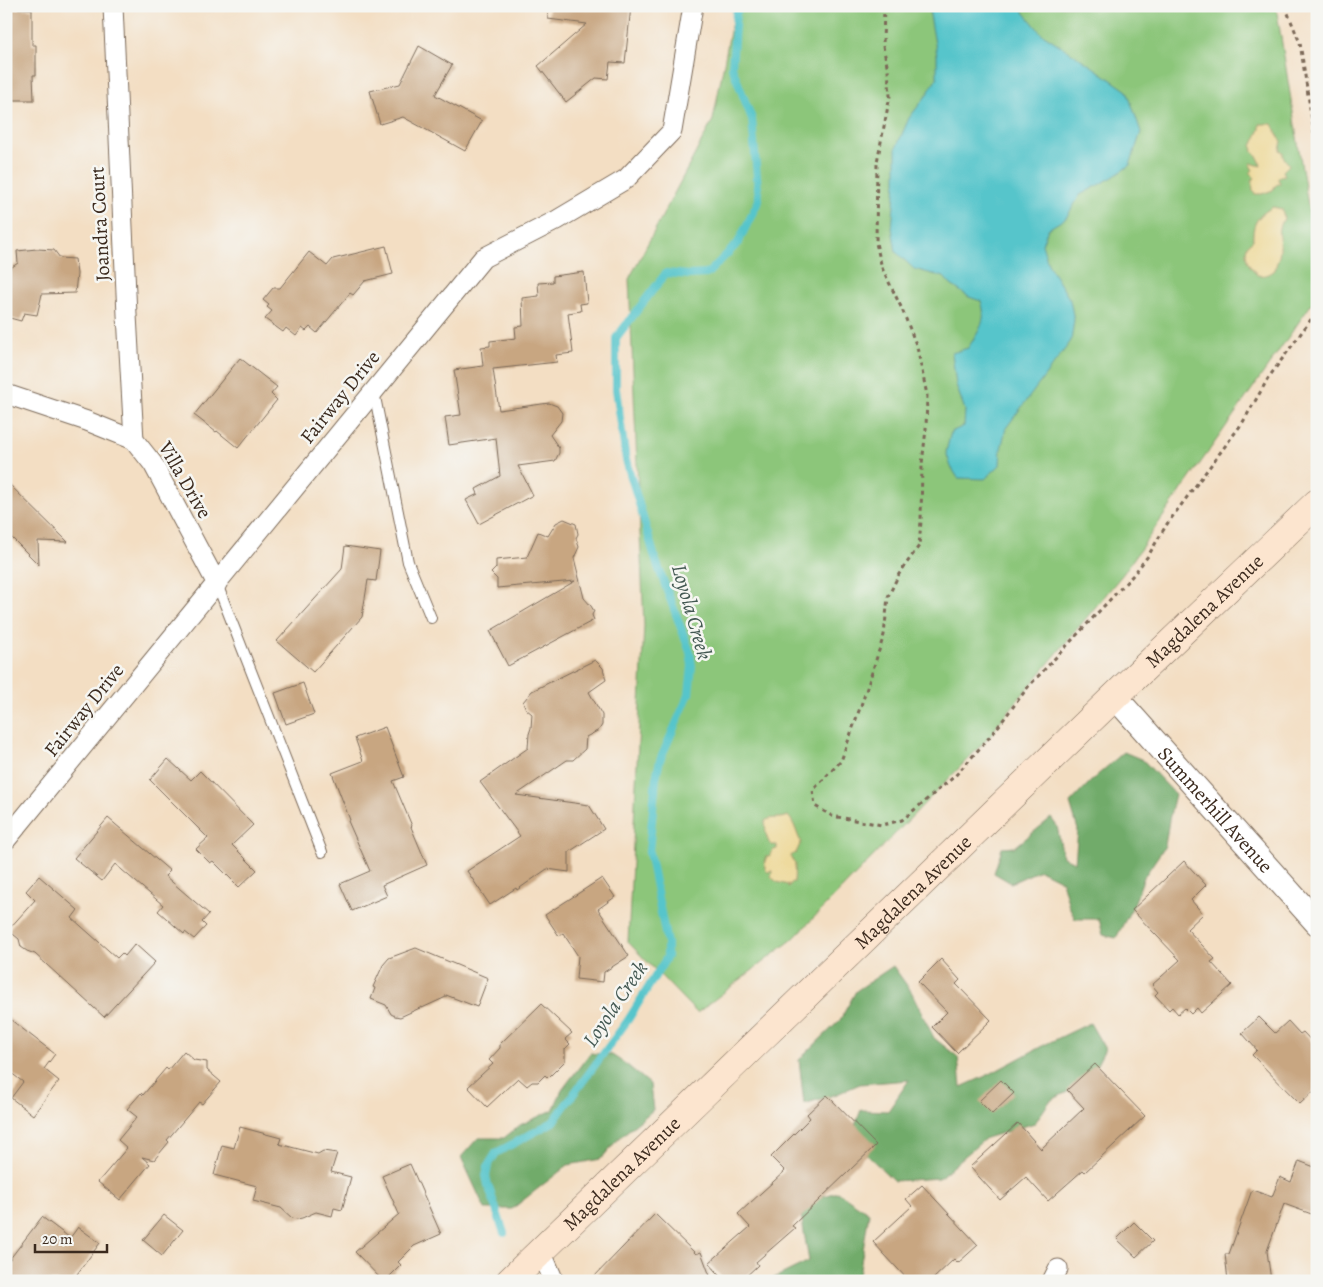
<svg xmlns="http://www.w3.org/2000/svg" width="1323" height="1287" font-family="Alegreya,serif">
	<rect width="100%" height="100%" fill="#f6f6f2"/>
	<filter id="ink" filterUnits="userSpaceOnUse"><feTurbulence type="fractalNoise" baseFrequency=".02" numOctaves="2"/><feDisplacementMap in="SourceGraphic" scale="10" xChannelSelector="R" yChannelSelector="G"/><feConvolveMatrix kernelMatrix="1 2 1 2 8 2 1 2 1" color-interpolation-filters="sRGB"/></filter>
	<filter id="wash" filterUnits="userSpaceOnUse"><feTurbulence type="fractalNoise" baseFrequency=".0096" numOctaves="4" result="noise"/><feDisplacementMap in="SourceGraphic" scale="20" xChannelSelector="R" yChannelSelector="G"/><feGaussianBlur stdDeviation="1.12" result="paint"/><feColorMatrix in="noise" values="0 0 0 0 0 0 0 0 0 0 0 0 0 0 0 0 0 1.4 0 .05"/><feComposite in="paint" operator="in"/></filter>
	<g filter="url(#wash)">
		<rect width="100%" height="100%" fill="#f3dec3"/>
		<!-- green -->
		<path fill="#8cc67a" stroke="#64784c" d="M735,6H1276L1317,262V296L1123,574L997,725L994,732L793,939L697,1013L628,942L644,626L629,279L713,120Z"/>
		<!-- forest -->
		<path fill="#71ab6a" stroke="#566a44" d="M1124,752L1143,760L1175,794L1169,820L1165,846L1144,877L1134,904L1116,938L1103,935L1099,919H1075L1069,906L1062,881L1040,870L1011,883L994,873L1002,848L1015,847L1051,818L1057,826L1063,857L1075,862L1078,830L1070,803L1094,778Z
			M893,966L911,991L934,1038L958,1057L961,1087L990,1074L1044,1045L1090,1023L1105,1049L1088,1081L1050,1101L1035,1123L986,1138L939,1178L894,1181L850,1138L861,1110L888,1111L909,1080L860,1084L837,1094L804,1104L799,1060L840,1020L856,991Z
			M590,1053L612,1055L627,1065L650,1084L653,1110L619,1138L601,1159L568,1165L512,1209H485L461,1157L478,1138H504L520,1125L553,1110L562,1090Z
			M838,1192L869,1213L859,1275L879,1281H768L809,1261L799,1203Z"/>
		<!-- sand -->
		<path fill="#eeda9e" stroke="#94825e" d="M1260,124H1272C1276,129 1277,137 1282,141L1280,150L1283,152V156L1289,165L1283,171L1285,175L1280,176L1278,179L1280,183L1275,186L1273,190L1262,194H1255L1253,190L1252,181L1255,178L1250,173L1253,170L1251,167V163L1261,166L1259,159L1253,152L1252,146L1260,129Z
			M1273,207L1282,209L1284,219C1274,230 1281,238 1280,250C1280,257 1276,263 1275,270C1269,275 1265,276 1257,275C1254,270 1251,268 1249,264C1245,258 1246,251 1247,245L1253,240C1252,223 1258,215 1273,207Z
			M788,816C795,823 796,833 801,842L796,853L791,855V858L795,863L794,882H792L788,888V885L777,882L771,877L772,871L767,872C763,867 765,862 767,856H770C770,852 773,850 777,849V845H771C765,838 766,830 765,821C772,816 780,820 788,816Z"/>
		<!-- water -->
		<path fill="#57c5cb" stroke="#497874" d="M930,6H1019L1041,33L1090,65L1127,91L1141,132L1130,165L1113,177L1080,195L1066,218L1048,229L1042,244L1048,264L1070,300L1074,320L1071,341L1006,428L1001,449L1000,465L985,479L958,478L951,467L946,452L951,432L964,426L965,410L956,385L952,353L968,348C978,332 988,321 981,301L969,297L951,285L944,277L914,269L896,252L892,228L896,182V148L909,118L926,96L937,78V55L929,10Z"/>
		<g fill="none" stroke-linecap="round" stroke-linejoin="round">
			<!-- stream -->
			<path stroke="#57c5cb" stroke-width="8" d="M504,1233L488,1185L486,1176L488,1166L496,1153L553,1122L628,1020L667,957V943L649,852L656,778L660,760L689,694L692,666L690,652L656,561L626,460L616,389V338L666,273L689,275L707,274L738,243L759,200L752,119L732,67L736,13L741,6"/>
		</g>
		<g id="blocks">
			<!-- building -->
			<path fill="#c8a681" d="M549,6H631L625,63L610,62L608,79L596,78L566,102L538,66L587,24L548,19Z
				M6,8L32,9V45H36V75H33L34,100H6Z
				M419,46L452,65L435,95L482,121L465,151L403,117L380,124L370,91L400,84Z
				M386,246L393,274L365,281L353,295L350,293L317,333L310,327L306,331L302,328L296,336L286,328L283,332L265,319L272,311L267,307L269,305L263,300L273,288H280L309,252L327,266L333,259Z
				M37,249L54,250L60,258L75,259L77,274L75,293L42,294L37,315L24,313L21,321L6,317V276L9,269L18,263L17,251Z
				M584,272L587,303L580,304L581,311L568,313L573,353L556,355L557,362L493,369L499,410L549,403L557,406L562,413L561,421L550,435L559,448V453L555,461L518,466L533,495L479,524L466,500L478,494L476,489L500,476L496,438L449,445L445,417L461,415L454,370L483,366L481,347L490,346V341L516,338L515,327L523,326L522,298L539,296L538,283L553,282V276Z
				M240,358L277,387L271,394L277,400L238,448L217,431L216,432L194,415Z
				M6,481L68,542L38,541L39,565L6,532Z
				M564,519L576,524L578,534L576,538L579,547L574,558L584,598L591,606L594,611L592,615L594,620L508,666L490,631L575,581L497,588V579L491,573L496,568V560L527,557L538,532L548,536L556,523Z
				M345,546L380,551L376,581L368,580L362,617L313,672L277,641L342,569Z
				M595,660L603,668L606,680L589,692L602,715V725L599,730L586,737L585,749L573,760H567L516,795L589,805L604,829L569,852V872L547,869L517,890L516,888L490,905L467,871L520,836L480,782L528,748L529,734L531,728L532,714L526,709L523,702L532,691Z
				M303,683L314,714L286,724L275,693Z
				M385,727L404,777L393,781L412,826L411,827L427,865L382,885L387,896L352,911L340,884L370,871L348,821L350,820L332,773L363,761L355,738Z
				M168,759L191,780L200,771L253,825L232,845L257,870L239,887L213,861L210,863L196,849L208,838L150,780Z
				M108,818L170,871L165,876L209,914L202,922L206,926L194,939L185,932L184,934L158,911L163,905L115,864L102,881L74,858Z
				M1184,861L1206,885L1191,900L1203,914L1187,929L1215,959L1211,962L1232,985L1201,1013L1197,1008L1191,1014L1185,1008L1178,1014L1172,1007L1169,1010L1155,995L1158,992L1152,985L1180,960L1132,910Z
				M39,876L78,910L72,918L117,958L122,953L125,956L135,944L155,962L104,1017L35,954L27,951L21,947L19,939L8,930L35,900L26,891Z
				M602,878L615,897L598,909L629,956L604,972L603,982L576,979L578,956L563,933L559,936L545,915Z
				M416,948L488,978L477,1007L446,995V997L422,1008V1007L400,1017L395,1016L391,1014L386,1005L371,999L375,988L373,987L383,965L389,958Z
				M941,959L960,980L956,984L991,1020L957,1053L932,1027L947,1012L918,982Z
				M541,1004L572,1033L565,1039L570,1044L565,1049V1061L548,1078L545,1075L538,1082H532L527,1086L518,1078L487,1107L468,1087L493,1064L489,1060L500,1048V1044Z
				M6,1016L55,1054L44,1069L59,1081L33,1115L11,1098L23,1082L6,1069Z
				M1259,1017L1275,1033L1288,1021L1300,1034L1303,1032L1317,1047V1088L1300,1104L1252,1055L1257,1050L1242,1033Z
				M184,1051L194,1060L207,1062V1070L221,1082L202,1104L199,1102L167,1140L169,1142L154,1160L142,1157L150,1164L120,1200L98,1182L127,1148L118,1140L137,1117L127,1109L141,1093L143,1095L166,1068L168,1070Z
				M1095,1064L1145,1116L1085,1172L1083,1170L1048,1201L1026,1177L1000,1200L970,1167L1018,1123L1041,1149L1084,1108L1067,1090Z
				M1001,1080L1014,1093L992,1114L979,1101Z
				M827,1095L876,1145L792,1226L795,1228L756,1262L758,1265L741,1281H725L709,1263L750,1227L738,1214L785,1171L771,1157L810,1118L807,1114Z
				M240,1127L281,1138L279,1144L318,1154L323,1151L337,1153L331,1172L351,1177L342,1210L334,1208L332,1216L316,1212L302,1218L297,1219L292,1218L281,1208L253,1201L257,1186L214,1175L222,1145L234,1148Z
				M1299,1161L1317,1168V1216L1284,1204L1267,1251L1271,1281H1228L1225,1254H1229L1252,1190L1272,1197L1280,1177L1291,1182Z
				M410,1164L441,1234L414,1246L398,1262L401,1265L385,1281H383L355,1252L399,1214L382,1176Z
				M922,1185L978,1245L958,1263L954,1259L931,1281H909L873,1242L912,1206L906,1199Z
				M655,1214L696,1254L701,1252L710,1276L697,1281H590Z
				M164,1215L183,1230L162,1256L143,1240Z
				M42,1217L70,1238L78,1227L100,1243L72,1281H17L6,1273V1264Z
				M1134,1222L1153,1241L1136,1257L1117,1239Z"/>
		</g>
	</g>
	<g filter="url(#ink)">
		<use href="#blocks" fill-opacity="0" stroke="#7b6958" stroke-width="1"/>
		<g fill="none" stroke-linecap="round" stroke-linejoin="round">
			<defs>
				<path id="service" d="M374,392L408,562L431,618
					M217,584L322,852"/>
				<path id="minor" d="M113,6L127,315L134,440
					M6,394L87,421L134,440L153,464L217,584
					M6,840L483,258L557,220L626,179L672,131L693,6
					M541,1251L554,1281
					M1052,1281L1058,1269"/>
				<g id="tertiary">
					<path id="s1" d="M1115,697L1317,923"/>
				</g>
				<g id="secondary">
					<path id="s2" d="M510,1281L1141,671L1317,503"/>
				</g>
			</defs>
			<!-- service casing -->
			<use href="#service" stroke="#7b6958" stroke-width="12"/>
			<!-- minor casing -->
			<use href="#minor" stroke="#7b6958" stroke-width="21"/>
			<!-- tertiary casing -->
			<use href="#tertiary" stroke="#7b6958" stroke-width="26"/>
			<!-- secondary casing -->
			<use href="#secondary" stroke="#7b6958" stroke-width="29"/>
			<!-- path -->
			<path stroke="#7b6958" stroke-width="3" stroke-dasharray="4 4" stroke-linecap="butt" d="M884,6L883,46L888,70L890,96L877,162L876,243L882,268L902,309L917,347L927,395L926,429L922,464L921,521L919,546L899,574L888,597L884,635L865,694L841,761L813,790L815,806L832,816L882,825L902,820L955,776L994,732L1028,687L1134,574L1148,556L1167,524L1243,422L1269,377L1315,314L1317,308
				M1285,6L1300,43L1316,147L1317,172"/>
			<!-- service -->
			<use href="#service" stroke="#fff" stroke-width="10"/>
			<!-- minor -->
			<use href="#minor" stroke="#fff" stroke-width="19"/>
			<!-- tertiary -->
			<use href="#tertiary" stroke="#fff" stroke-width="24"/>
			<!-- secondary -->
			<use href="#secondary" stroke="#fce5cf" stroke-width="28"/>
		</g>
	</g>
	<g text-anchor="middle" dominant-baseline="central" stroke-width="5" stroke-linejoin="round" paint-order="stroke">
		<!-- street labels -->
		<g font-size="20" fill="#3b2a1e" stroke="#f6f6f2">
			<text transform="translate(100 224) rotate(-93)">Joandra Court</text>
			<text transform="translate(340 397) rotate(-51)">Fairway Drive</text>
			<text transform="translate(185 480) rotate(60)">Villa Drive</text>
			<text stroke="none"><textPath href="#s2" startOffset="965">Magdalena Avenue</textPath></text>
			<text transform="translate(84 710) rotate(-51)">Fairway Drive</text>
			<text stroke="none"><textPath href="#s1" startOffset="151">Summerhill Avenue</textPath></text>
			<text stroke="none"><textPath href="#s2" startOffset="560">Magdalena Avenue</textPath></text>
			<text stroke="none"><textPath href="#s2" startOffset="155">Magdalena Avenue</textPath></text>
		</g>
		<!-- water labels -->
		<g font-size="21" font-style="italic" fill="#435852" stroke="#f6f6f2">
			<text transform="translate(692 612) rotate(74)">Loyola Creek</text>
			<text transform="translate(615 1004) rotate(-56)">Loyola Creek</text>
		</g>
	</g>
	<!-- margin -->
	<rect width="1323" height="1287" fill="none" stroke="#f6f6f2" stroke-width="25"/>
	<!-- scale -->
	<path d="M35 1244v8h72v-8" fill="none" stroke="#3b2a1e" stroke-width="2.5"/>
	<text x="42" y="1244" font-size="15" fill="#3b2a1e" stroke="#f6f6f2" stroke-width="4" paint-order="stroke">20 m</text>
</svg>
